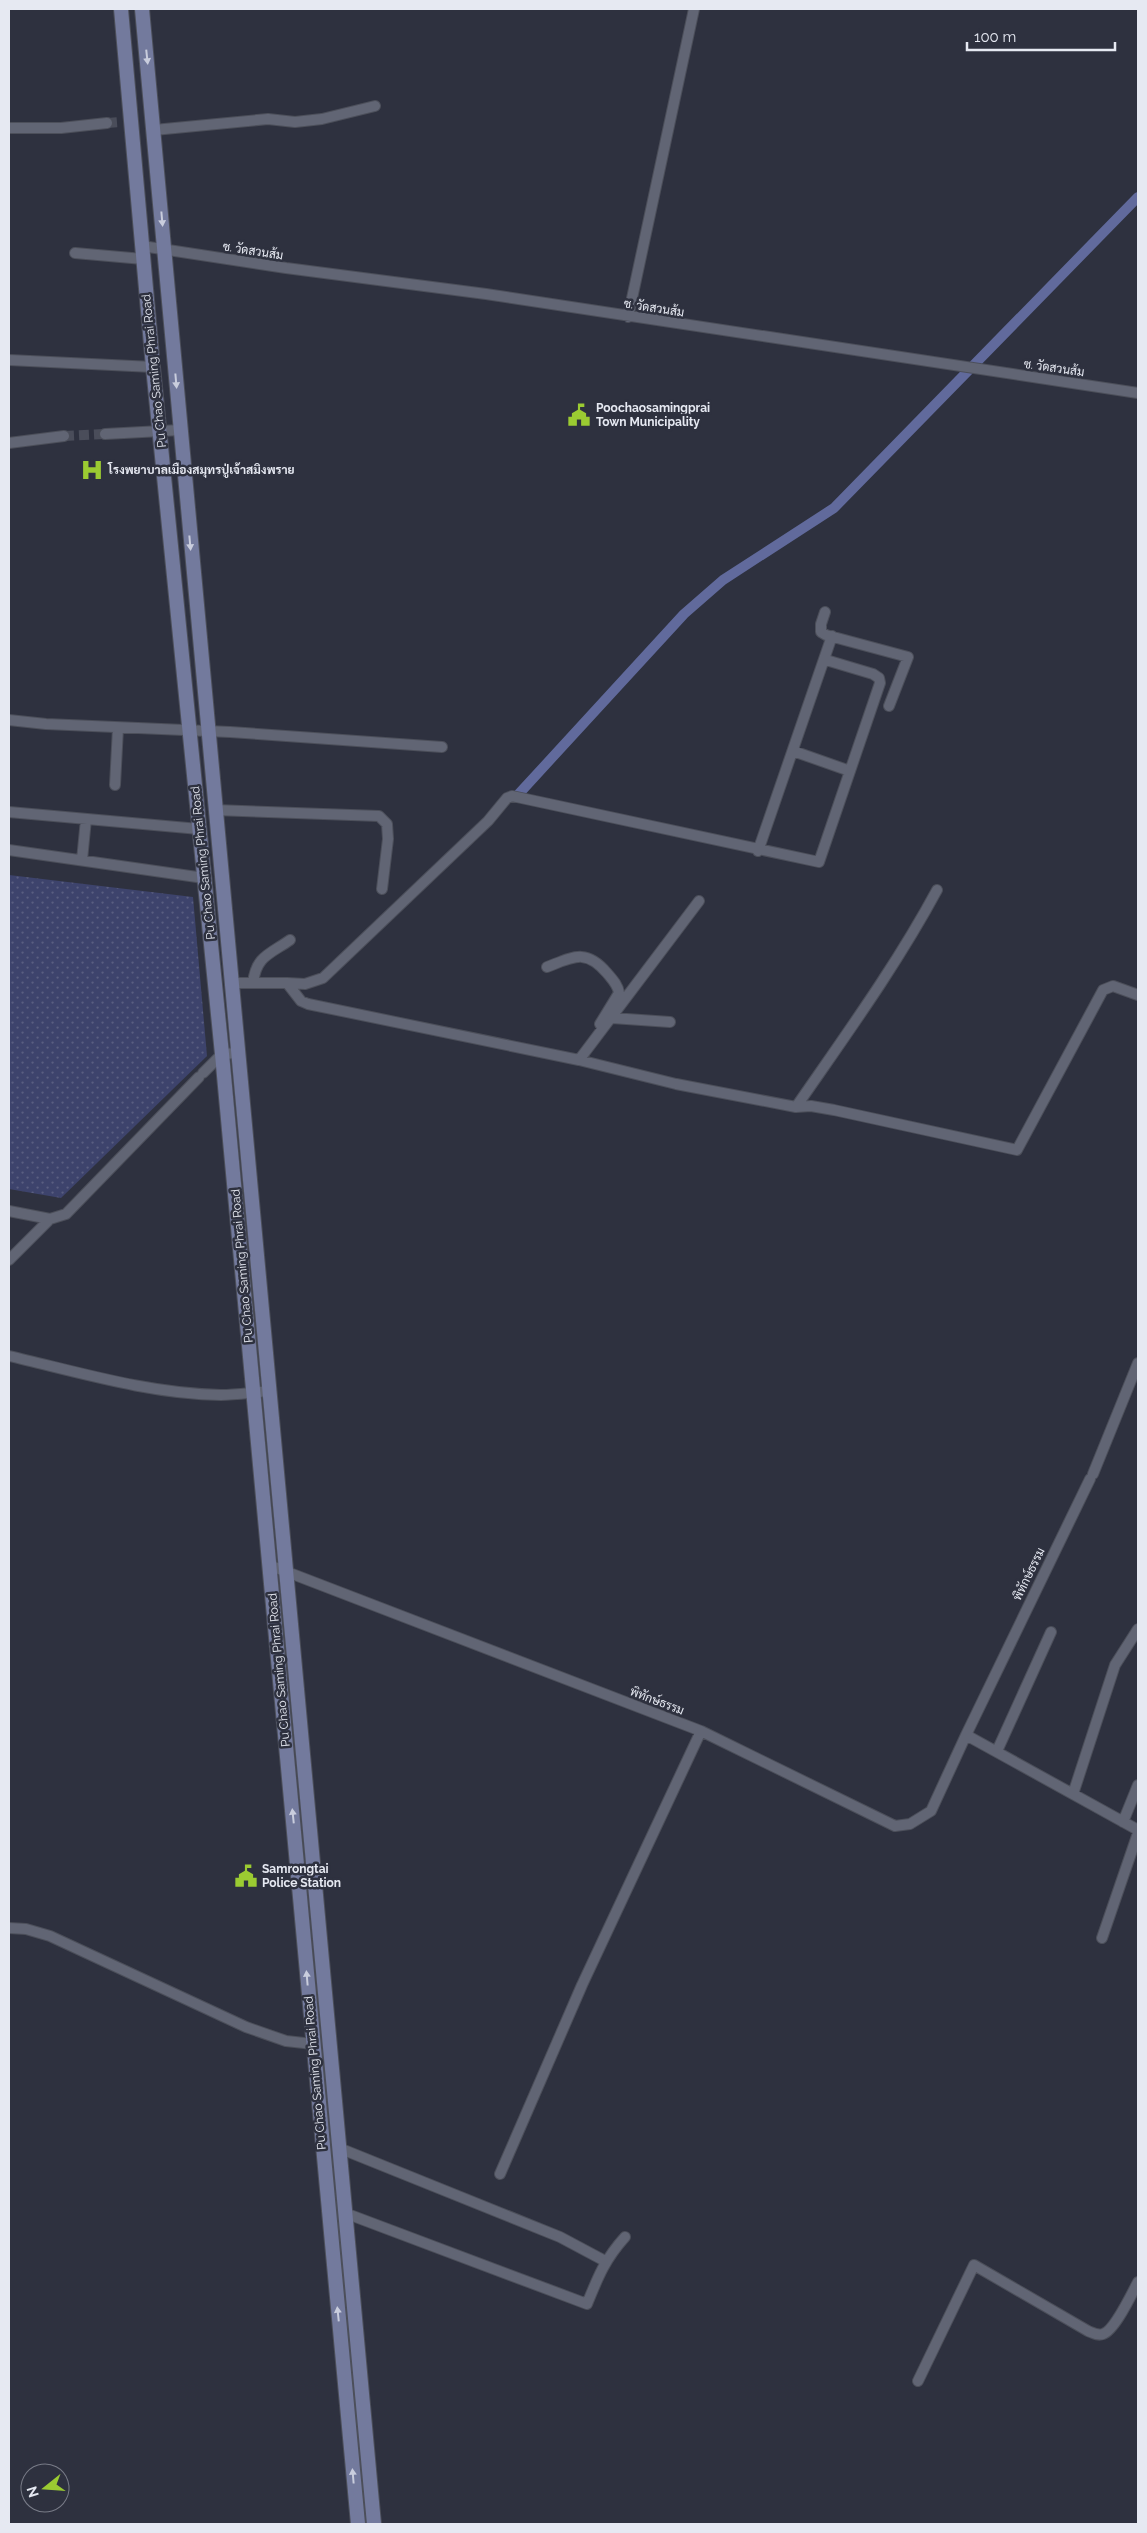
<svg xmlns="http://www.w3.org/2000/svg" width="1147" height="2533" font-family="Raleway,Sarabun,sans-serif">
	<defs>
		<pattern id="grass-dots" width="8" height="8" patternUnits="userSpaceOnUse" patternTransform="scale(1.25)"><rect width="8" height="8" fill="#3d436c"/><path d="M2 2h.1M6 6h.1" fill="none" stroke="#595e81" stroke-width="1.8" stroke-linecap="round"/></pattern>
	</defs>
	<rect width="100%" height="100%" fill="#2e313f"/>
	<!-- grass -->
	<path fill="url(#grass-dots)" d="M9,875L193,897L207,1056L61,1198L9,1189Z"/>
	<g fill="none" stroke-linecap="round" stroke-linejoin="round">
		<!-- canal -->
		<path stroke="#616a9c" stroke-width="10" d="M515,798L684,614L723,580L834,508L1138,197"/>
		<!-- street-tunnel -->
		<path stroke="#4a4d5a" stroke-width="10" stroke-dasharray="10 5" stroke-linecap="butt" d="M107,123L120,122
			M64,436L105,434"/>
		<defs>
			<path id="street" d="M9,128H61L107,123
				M154,130L268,119L295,122L322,119L375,106
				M142,246L286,268L486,294L1138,393
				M75,253L143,259
				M628,317L694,9
				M9,360L153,367
				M105,434L180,430
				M9,443L64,436
				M825,612L821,624V632L826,635L908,657L889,706
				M9,720L46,724L230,732L442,747
				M793,751L850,771
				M115,785L118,728
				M215,810L379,816L387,824L388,839L382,889
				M9,812L199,829
				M9,850L204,878
				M758,851L832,636
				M82,860L86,819
				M547,967C573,957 586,948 607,973C612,979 618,985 619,993L600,1024
				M231,983H287L301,1001L308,1004L579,1060L676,1084L796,1107L811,1106L834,1110L1017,1150L1103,990L1113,986L1138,995
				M253,983C256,956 270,954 290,940
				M287,983L305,984L323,978L488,821L507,798L512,796L819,862L880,683L879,678L873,674L826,660
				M612,1018L670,1022
				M579,1060L699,901
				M203,1073L222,1054L238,1053
				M796,1107C845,1036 896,966 937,890
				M9,1211L50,1219L66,1214L199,1077
				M9,1260L50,1219
				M9,1356C78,1372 150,1394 221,1395C237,1395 254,1392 271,1391
				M1093,1474L1138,1363
				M269,1565L701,1731L895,1826L910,1824L931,1811L966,1735L1138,1830
				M966,1735L1090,1479
				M997,1751L1051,1632
				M1073,1794L1115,1665L1138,1629
				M1123,1822L1138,1785
				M9,1928L26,1929L50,1936L246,2027L286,2041L313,2044
				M1102,1938L1138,1833
				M339,2148L560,2237L605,2261
				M500,2174L582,1985L701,1731
				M345,2213L587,2304C598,2277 605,2259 625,2237
				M918,2381L974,2265L1088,2331C1093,2333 1098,2336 1103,2334C1115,2330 1132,2293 1138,2282"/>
			<path id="secondary" d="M121,9L153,367L222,1054L358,2524
				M142,9L374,2524"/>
		</defs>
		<!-- street casing -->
		<use href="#street" stroke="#4c4f5a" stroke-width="12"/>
		<!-- secondary casing -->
		<use href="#secondary" stroke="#4c4f5a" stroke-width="16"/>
		<!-- street -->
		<use href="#street" stroke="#616574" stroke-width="10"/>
		<!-- secondary -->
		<use href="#secondary" stroke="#737a9d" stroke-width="14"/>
	</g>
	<!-- one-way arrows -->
	<defs><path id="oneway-solid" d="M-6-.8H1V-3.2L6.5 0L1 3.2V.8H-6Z" transform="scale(1.25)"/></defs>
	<g fill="#c9cddd">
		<use href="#oneway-solid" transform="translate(147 57) rotate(84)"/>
		<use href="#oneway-solid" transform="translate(162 219) rotate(85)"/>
		<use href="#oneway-solid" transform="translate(176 381) rotate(85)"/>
		<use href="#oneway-solid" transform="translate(190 543) rotate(85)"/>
		<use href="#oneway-solid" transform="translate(293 1816) rotate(-96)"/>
		<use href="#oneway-solid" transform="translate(307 1978) rotate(-95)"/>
		<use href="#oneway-solid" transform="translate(338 2314) rotate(-96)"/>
		<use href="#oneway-solid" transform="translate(353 2476) rotate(-95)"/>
	</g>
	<!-- icons -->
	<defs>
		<symbol id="civic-bare" viewBox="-9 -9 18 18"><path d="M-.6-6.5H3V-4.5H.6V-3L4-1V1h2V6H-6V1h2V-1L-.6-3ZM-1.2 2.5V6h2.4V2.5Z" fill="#9bcb32" stroke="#2e313f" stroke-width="2.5" paint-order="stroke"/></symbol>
		<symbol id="hospital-bare" viewBox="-9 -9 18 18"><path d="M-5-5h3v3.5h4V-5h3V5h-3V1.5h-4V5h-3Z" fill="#9bcb32" stroke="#2e313f" stroke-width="2.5" paint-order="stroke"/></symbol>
	</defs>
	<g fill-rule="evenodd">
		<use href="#civic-bare" x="563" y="399" width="32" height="32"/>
		<use href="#hospital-bare" x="76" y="454" width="32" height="32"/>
		<use href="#civic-bare" x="230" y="1860" width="32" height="32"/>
	</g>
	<g text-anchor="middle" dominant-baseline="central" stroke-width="5" stroke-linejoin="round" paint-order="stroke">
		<!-- street labels -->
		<g font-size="12" fill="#e6e9f2" stroke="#2e313f">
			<text transform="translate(253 251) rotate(9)">ซ. วัดสวนส้ม</text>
			<text transform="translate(654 308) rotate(9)">ซ. วัดสวนส้ม</text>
			<text transform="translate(1054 368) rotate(8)">ซ. วัดสวนส้ม</text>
			<text transform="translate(154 371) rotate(-96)">Pu Chao Saming Phrai Road</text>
			<text transform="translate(203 863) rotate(-96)">Pu Chao Saming Phrai Road</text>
			<text transform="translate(242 1266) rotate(-95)">Pu Chao Saming Phrai Road</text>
			<text transform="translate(1029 1574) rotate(-64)">พิทักษ์ธรรม</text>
			<text transform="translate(279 1670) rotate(-95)">Pu Chao Saming Phrai Road</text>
			<text transform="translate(657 1701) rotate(21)">พิทักษ์ธรรม</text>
			<text transform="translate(315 2073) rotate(-95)">Pu Chao Saming Phrai Road</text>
		</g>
		<!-- poi labels -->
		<g font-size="12" font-weight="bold" fill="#e6e9f2" stroke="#2e313f" text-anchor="start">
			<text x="596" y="408">Poochaosamingprai<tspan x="596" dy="14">Town Municipality</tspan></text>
			<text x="108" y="470">โรงพยาบาลเมืองสมุทรปู่เจ้าสมิงพราย</text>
			<text x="262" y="1869">Samrongtai<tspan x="262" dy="14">Police Station</tspan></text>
		</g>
	</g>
	<!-- border -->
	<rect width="1147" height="2533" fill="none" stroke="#e6e9f2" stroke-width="20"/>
	<!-- north arrow -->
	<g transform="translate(45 2488) rotate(253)"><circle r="24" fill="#2e313f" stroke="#787b87"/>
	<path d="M0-4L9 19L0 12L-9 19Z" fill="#9bcb32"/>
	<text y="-8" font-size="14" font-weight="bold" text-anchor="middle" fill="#e6e9f2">N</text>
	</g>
	<!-- scale -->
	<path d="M967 42v8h148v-8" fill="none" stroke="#e6e9f2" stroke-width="2.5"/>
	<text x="974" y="42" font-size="15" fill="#e6e9f2" stroke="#2e313f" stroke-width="4" paint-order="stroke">100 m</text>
</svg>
